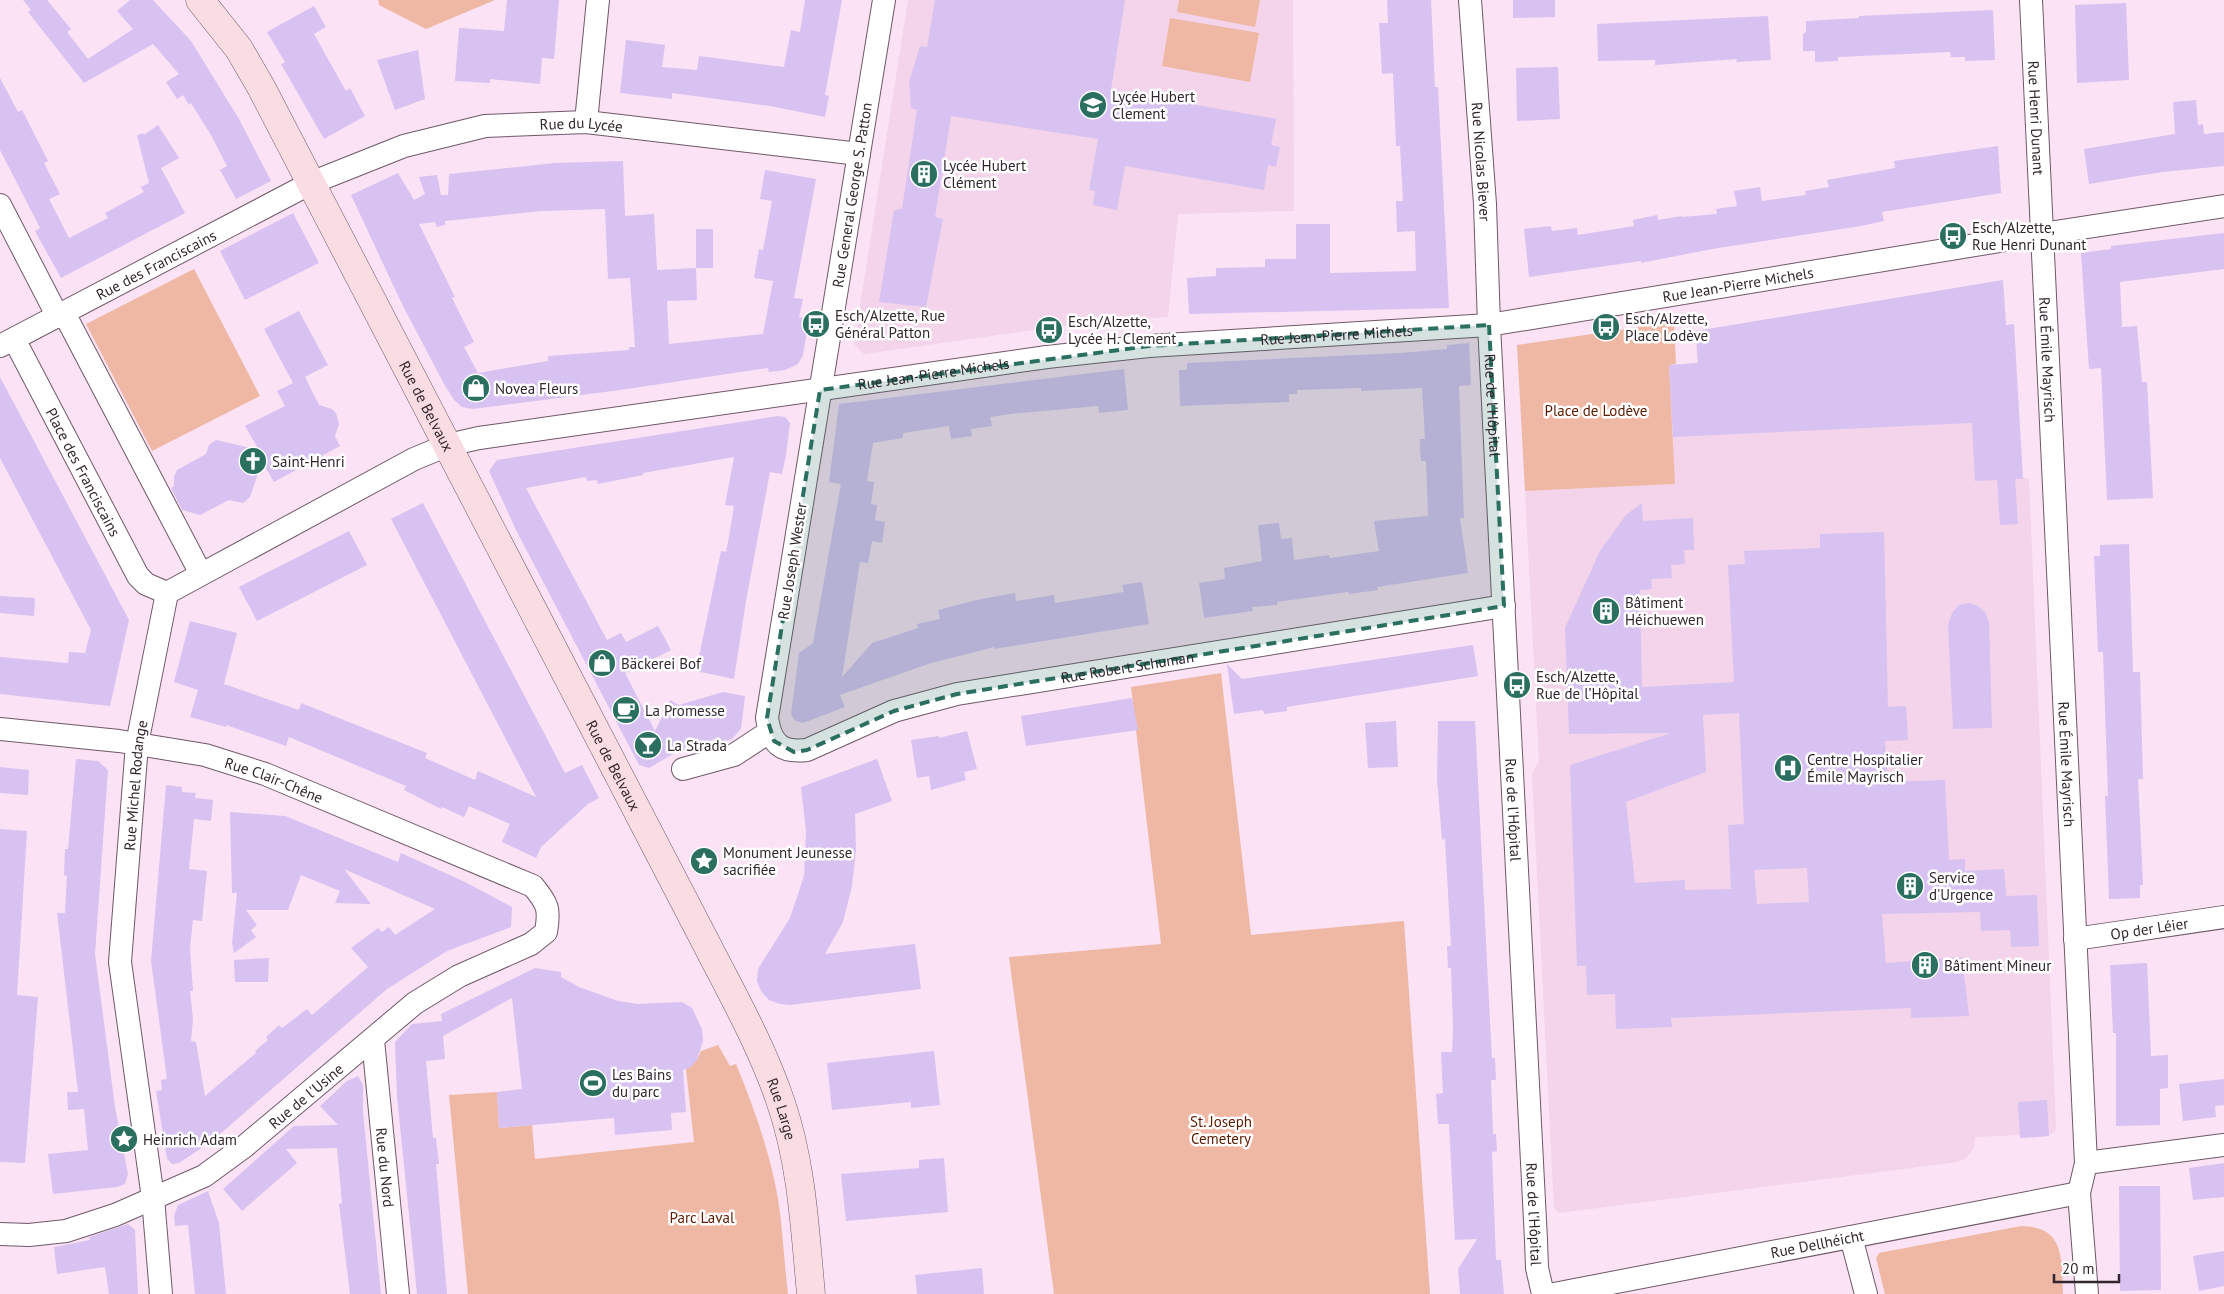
<svg xmlns="http://www.w3.org/2000/svg" width="2224" height="1294" font-family="'PT Sans',sans-serif">
	<rect width="100%" height="100%" fill="#fbe2f4"/>
	<!-- built -->
	<path fill="#f3d4ea" d="M908,0H1293L1294,211L1178,214L1168,317L1083,323L864,354L854,344Z
		M1733,325L1734,336L1987,353L2023,478L2029,479L2056,1127L2055,1132L2049,1134V1136L2020,1138V1135L1975,1137L1974,1148L1966,1158L1958,1162L1559,1213L1554,1208L1532,775L1539,761L1525,491L1675,484L1669,365L1697,363L1696,331Z"/>
	<!-- green -->
	<path fill="#efb8a5" d="M378,0H495L426,29L379,5Z
		M1179,0H1260L1255,27L1177,12Z
		M1170,18L1259,33L1250,82L1162,66Z
		M194,269L260,396L152,451L86,324Z
		M1674,322L1676,364L1669,365L1675,484L1525,491L1517,345Z
		M1221,673L1251,935L1404,921L1430,1294H1054L1009,957L1161,944L1131,687Z
		M718,1045L730,1066L736,1064C754,1108 770,1152 778,1199C783,1230 784,1262 788,1294H468L449,1095L497,1092L499,1128L532,1125L535,1159L694,1142L686,1069L697,1060L701,1051Z
		M2021,1226C2066,1227 2061,1259 2063,1294H1885L1876,1258L1879,1253Z"/>
	<!-- building -->
	<path fill="#d7c2f2" fill-rule="evenodd" d="M23,0H47L71,29L67,32L88,59L133,29L117,11L130,0H153L191,41L239,119L271,181L236,199L220,170L227,166L211,135L191,103L189,105L183,95L177,99L166,82L179,74L153,44L84,83L28,12L31,10Z
		M507,0H559L554,59L542,58L540,84L490,79V83L455,81L459,28L504,31Z
		M805,0H842L825,95L829,96L825,117L770,106L672,93V99L620,93L626,40L665,45L662,67L697,70L699,56L784,67L791,30L800,32Z
		M935,0H1125L1111,90L1276,119L1271,145L1280,147L1276,167L1268,165L1264,190L1125,166L1117,210L1093,205L1095,191L1089,190L1098,139L951,116L935,217L943,219L926,307L879,302L894,210L902,209L917,110L911,108L909,82L920,46L927,47Z
		M1387,0H1431L1435,87H1438L1449,308L1189,314L1187,278L1216,276V268L1265,267V259H1296V224H1330V273L1416,271L1415,231L1397,232L1396,201H1403L1400,146H1396L1393,73L1382,74L1379,23H1388Z
		M1513,0H1555V17L1513,18Z
		M2126,3L2129,80L2077,83L2075,5Z
		M314,6L326,27L314,34L346,91L350,88L365,116L324,139L281,64L285,62L267,32Z
		M1993,10L1995,60L1965,61V57H1951L1950,52L1838,57V61L1815,62V51H1803V34L1806,32V21L1859,18V16Z
		M1768,16L1771,60L1736,62L1737,59L1655,65V60L1598,61L1597,24Z
		M418,50L425,99L395,110L377,60Z
		M1558,67L1560,119L1517,121L1516,68Z
		M0,78L18,112L22,110L48,161L44,163L60,194L49,199L69,238L108,218L105,213L144,192L141,187L149,183L137,135L143,133L144,135L158,125L179,158L161,168L185,213L61,278L35,231L40,228L0,150Z
		M2196,100L2198,125L2203,124L2204,134L2224,132V166L2162,172L2089,184L2084,149L2175,134L2173,102Z
		M1998,146L2001,193L1882,212L1884,221L1861,226L1712,249L1641,263V261L1529,277L1524,229L1551,226L1552,231L1577,228L1578,235L1634,226L1633,220L1657,215L1658,220L1682,216V217L1717,214L1716,209L1737,206L1734,191L1760,187L1762,201L1806,195L1805,191L1829,187L1827,180L1895,168L1894,161Z
		M623,161L625,216L654,214L657,270L696,268L697,300L667,301L669,344L763,334L773,281L754,278L759,249L763,250L772,201L760,199L765,170L816,179L794,298L803,299L799,317L809,319L803,355L798,364L785,370L769,372L768,368L620,390L473,409L462,407L454,400L444,384L401,302L351,195L398,173L414,200L425,194L419,177L437,175L441,195H448L449,174L555,163ZM605,209L608,279L630,278L635,347H629V350L548,356V361L478,373L464,347L474,342L452,298L455,297L419,224L435,222L437,227L445,225V221L543,211Z
		M293,213L319,263L245,300L220,251Z
		M696,229H713V268H696Z
		M2224,233V269L2120,282L2122,327L2137,326L2142,382H2147L2153,498L2107,500L2101,368L2089,369L2081,253L2111,249V246Z
		M2003,280L2006,325L2014,324L2023,479H2015L2018,524L2000,525L1997,480L1975,481L1972,423L1673,437L1669,365L1698,363L1696,331Z
		M299,311L328,365L293,383L264,329Z
		M1469,343L1471,385L1459,386L1464,518H1460L1468,573L1377,587L1378,590L1349,594L1348,592L1277,602V605L1252,607L1253,611L1204,618L1199,583L1225,579L1224,568L1262,561L1258,525L1279,523L1281,539L1292,538L1294,560L1329,555L1330,558L1379,551L1374,521L1428,516L1426,461H1421L1420,449V439H1425L1422,388L1361,391V388L1297,390V394H1289V402L1180,406L1179,370H1187V363L1400,353L1447,349V345Z
		M1124,369L1128,410L1099,413L1098,406L1011,414L990,417L992,426L971,429L972,436L951,439L949,426L903,433V438L873,443L867,481L874,482L871,504L877,505L875,520L885,522L882,543L872,541L868,563L860,562L842,677L872,643L918,628L917,624L940,619L938,610L981,599L1015,593L1016,601L1054,595L1055,603L1124,592L1122,585L1142,582L1149,624L994,649V647L928,664L840,695L845,707L803,723L795,721L791,714L799,653L813,643L841,484L829,482L839,404Z
		M0,377L129,620L110,706L0,694V657L68,663L69,652L85,653L91,630L0,458Z
		M305,377L319,405L332,409L336,413L339,424L335,436L340,446L274,482L262,462L250,497L243,503L229,500L200,515L182,510L171,488L174,486V477L177,470L206,454L209,445L216,440L259,450L245,426L285,406L277,391Z
		M778,416L785,417L790,423L786,455L782,474L770,472L746,601L734,679L696,671L721,551L726,552L730,531L734,506L725,505L734,457L643,473V475L598,484L597,480L587,481L586,477L526,488L607,640L621,633L626,642L658,626L671,650L625,673L655,731L670,700L679,705L723,692L745,696L741,729L732,739L716,743L715,739L673,754L649,768L639,765L516,530L489,471L497,460Z
		M423,503L565,773L582,765L599,798L588,804L541,847L536,858L502,842L510,824L469,806L464,817L442,807L441,809L404,790L406,786L289,737L286,746L226,725V727L190,717L198,690L174,682L190,621L237,633L224,684L299,710L301,703L427,753L425,758L475,780L478,771L536,797L391,519Z
		M1642,503L1643,521L1693,518L1694,550H1684L1685,564L1671,565L1672,578L1651,579L1652,589L1640,590L1642,687L1734,682L1728,565L1745,564L1744,551L1820,548V534L1884,532L1888,707L1906,706L1908,740L1885,741L1888,782L1945,780L1949,860L1965,859V871L2004,869L2006,896L2037,895L2039,946L2011,947L2010,930L1981,931L1980,912L1882,914L1886,963L1962,957L1969,1016L1911,1018V1008L1671,1018L1672,1027L1616,1029L1615,994L1587,995L1586,966H1577L1570,765L1671,733L1569,734L1565,628L1600,551L1626,515ZM1739,713L1744,824L1728,825L1731,889L1685,890V880L1635,883L1626,802L1706,772L1703,715ZM1807,868L1809,902L1757,904L1754,870Z
		M349,531L367,565L257,621L239,587Z
		M2129,544L2133,672H2140L2143,779H2138L2143,885H2140V898L2109,899L2105,796H2108L2103,652H2098L2094,556H2100V545Z
		M0,596L35,598L34,616L0,613Z
		M1969,603L1978,606L1985,612L1989,622L1992,728L1953,729L1948,625L1952,613L1959,605Z
		M1473,645L1478,676L1287,707V711L1264,714L1263,710L1234,714L1227,664L1242,679Z
		M1132,698L1138,730L1026,746L1021,716Z
		M1396,721L1398,767L1368,768L1365,723Z
		M1438,721H1475L1489,1002L1492,1058H1495L1496,1080H1491L1493,1134H1496L1497,1151L1492,1152L1496,1260H1501L1504,1294H1460L1458,1269L1477,1239L1455,1240L1449,1124H1438L1436,1094L1443,1093L1441,1052H1452L1453,1028L1451,968H1448L1447,946H1451L1445,839L1442,840L1437,779Z
		M967,731L977,769L964,772L966,780L931,790L929,776L917,778L911,740L939,736V738Z
		M76,759L98,761L108,770L95,954L115,1107L128,1174L125,1184L117,1187L53,1194L48,1154L88,1150L84,1109L68,1110L67,1092H78L57,913H65L67,876L64,875L65,849H68Z
		M877,759L892,801L855,814L856,850L852,886L843,922L825,954L915,944L921,989L790,1005L780,1004L769,1000L761,991L757,981L758,969L790,918L804,876L806,832L801,787Z
		M0,767L29,770L28,795L0,793Z
		M166,785L182,787V792L196,793L195,798L213,800L211,821L194,819L189,869L207,871L202,921L193,920L190,948L193,991H190L193,1019L191,1041L196,1042L205,1096L256,1053L255,1051L268,1040L266,1037L279,1025L282,1028L307,1009L312,1015L368,967L351,948L378,928L382,932L389,927L395,935L435,909L344,869L371,904L335,903L340,891L301,875L288,910H246L257,925L251,930L256,937L234,953L232,943L237,893H232L230,812L285,816L398,862L401,853L465,882L512,907L511,927L447,951L387,989L212,1141L179,1163L172,1164L167,1159L156,1091L162,1090L161,1080L167,1079L151,961Z
		M0,829L27,831L17,995L38,997L25,1163L0,1162Z
		M269,958L268,982H235L234,960Z
		M2147,963L2151,1056L2168,1055V1088L2160,1089V1125L2116,1126V1033H2113L2110,965Z
		M535,968L561,972V977L579,987L618,1001L638,1004L682,1002L692,1008L702,1029L703,1041L697,1060L691,1067L683,1070L686,1112L671,1113L672,1130L615,1135L614,1118L499,1128L497,1092L522,1089L512,998L443,1036L445,1059L426,1061L433,1138H436L439,1164H436L447,1294H417L397,1096L395,1042L412,1024L442,1021L441,1014Z
		M934,1051L940,1105L911,1108V1102L832,1110L827,1063Z
		M358,1076L363,1085V1112L381,1294H350L339,1204L342,1203L337,1148L286,1149L297,1163L242,1211L223,1189L294,1126L338,1125L320,1106L347,1081Z
		M2224,1079V1105L2215,1106L2216,1117L2183,1121L2179,1084Z
		M2047,1100L2049,1136L2020,1138L2018,1102Z
		M944,1158L948,1212L846,1221L841,1174L919,1168V1160Z
		M2224,1163V1197L2193,1200L2189,1168Z
		M2119,1186H2160L2161,1290L2120,1291Z
		M208,1191L219,1223L226,1294H195L188,1225L175,1226L174,1216L178,1205Z
		M128,1224L135,1230L138,1294H109L105,1267L57,1274L54,1247L90,1240L89,1237Z
		M2224,1251V1286L2199,1291L2193,1256Z
		M982,1268L984,1294H917L915,1275Z"/>
	<g fill="none" stroke-linecap="round" stroke-linejoin="round">
		<defs>
			<g id="street">
				<path id="s1" d="M884,0L767,718C771,744 781,753 807,750L894,711L957,694L1504,606"/>
				<path id="s2" d="M1470,0L1485,204L1489,325L1536,1240L1537,1268L1543,1294"/>
				<path id="s3" d="M2031,0L2086,1163L2079,1193L2087,1294"/>
				<path d="M586,122L598,0"/>
				<path d="M0,205L58,317"/>
				<path d="M64,313L201,574"/>
				<path id="s4" d="M14,339L138,576L146,584L167,593"/>
				<path id="s5" d="M0,346L311,183L404,146L485,126L586,122L859,154"/>
				<path id="s6" d="M0,729L119,741L205,755L265,774L533,886C548,904 550,909 546,932L531,944L459,976L415,1003L245,1146L204,1176L115,1215L66,1231L29,1235L0,1234"/>
				<path d="M683,769L734,755L769,732"/>
				<path id="s7" d="M2075,939L2224,917"/>
				<path id="s8" d="M373,1040L398,1294"/>
				<path d="M2086,1163L2224,1145"/>
				<path d="M1851,1237L1866,1294"/>
				<path id="s9" d="M161,1294L153,1198L120,962L137,744L167,593L414,459L448,445L479,438L1047,357L1149,346L1489,325L2042,234L2224,206"/>
				<path id="s10" d="M1554,1294L2079,1193"/>
			</g>
			<g id="secondary">
				<path id="s11" d="M200,0L239,49L261,87L704,939C731,992 762,1046 781,1103C802,1164 805,1231 811,1294"/>
			</g>
		</defs>
		<!-- street casing -->
		<use href="#street" stroke="#6e5968" stroke-width="24"/>
		<!-- secondary casing -->
		<use href="#secondary" stroke="#6e5968" stroke-width="29"/>
		<!-- street -->
		<use href="#street" stroke="#fff" stroke-width="22"/>
		<!-- secondary -->
		<use href="#secondary" stroke="#f9dde2" stroke-width="28"/>
	</g>
	<!-- marked area -->
	<path fill="#2b6f61" fill-opacity="0.2" stroke="#2b6f61" stroke-width="4" stroke-dasharray="10 6" stroke-linejoin="round" d="M1489,325L1504,606L957,694L894,711L807,750L794,752L774,741L767,718L820,390L1149,346Z"/>
	<!-- icons -->
	<defs>
		<symbol id="school-disc" viewBox="-11 -11 22 22"><circle r="9.5" fill="#2b6f61" stroke="#fff"/><path d="M0-5L7-2L0 1L-7-2ZM-4 1L0 2.5L4 1V4Q0 6-4 4Z" fill="#fff"/></symbol>
		<symbol id="building-disc" viewBox="-11 -11 22 22"><circle r="9.5" fill="#2b6f61" stroke="#fff"/><path d="M-4-6H4V6H1V3H-1V6H-4ZM-2.5-4.3h1.7v1.8h-1.7ZM.8-4.3h1.7v1.8H.8ZM-2.5-1h1.7V.8h-1.7ZM.8-1h1.7V.8H.8Z" fill="#fff"/></symbol>
		<symbol id="bus-disc" viewBox="-11 -11 22 22"><circle r="9.5" fill="#2b6f61" stroke="#fff"/><path d="M-5-6H5V4H4V6H2V4H-2V6H-4V4H-5ZM-3.5-4V0h7V-4ZM-3.5 1.2v1.5H-2V1.2ZM2 1.2v1.5H3.5V1.2Z" fill="#fff"/></symbol>
		<symbol id="shop-disc" viewBox="-11 -11 22 22"><circle r="9.5" fill="#2b6f61" stroke="#fff"/><path d="M-5-2.5h2.3a2.7 3.5 0 0 1 5.4 0H5L5.5 6h-11ZM-1.5-2.5h3a1.5 2.3 0 0 0-3 0Z" fill="#fff"/></symbol>
		<symbol id="church-disc" viewBox="-11 -11 22 22"><circle r="9.5" fill="#2b6f61" stroke="#fff"/><path d="M-1.2-6h2.4v3.5h3.3v2.4h-3.3V6h-2.4V-.1h-3.3v-2.4h3.3Z" fill="#fff"/></symbol>
		<symbol id="cafe-disc" viewBox="-11 -11 22 22"><circle r="9.5" fill="#2b6f61" stroke="#fff"/><path d="M-5.5-4.5H6V0H3Q3 3.5 0 3.5H-2.5Q-5.5 3.5-5.5 0ZM3-3.2v2h1.7v-2ZM-6 4.5H4V6H-6Z" fill="#fff"/></symbol>
		<symbol id="bar-disc" viewBox="-11 -11 22 22"><circle r="9.5" fill="#2b6f61" stroke="#fff"/><path d="M-6-5H6L.8 .8V4.5H3.5V6h-7V4.5H-.8V.8Z" fill="#fff"/></symbol>
		<symbol id="hospital-disc" viewBox="-11 -11 22 22"><circle r="9.5" fill="#2b6f61" stroke="#fff"/><path d="M-5-5h3v3.5h4V-5h3V5h-3V1.5h-4V5h-3Z" fill="#fff"/></symbol>
		<symbol id="sight-disc" viewBox="-11 -11 22 22"><circle r="9.5" fill="#2b6f61" stroke="#fff"/><path d="M0-6L1.8-2.2L6-1.7L2.9 1.2L3.7 5.4L0 3.3L-3.7 5.4L-2.9 1.2L-6-1.7L-1.8-2.2Z" fill="#fff"/></symbol>
		<symbol id="stadium-disc" viewBox="-11 -11 22 22"><circle r="9.5" fill="#2b6f61" stroke="#fff"/><path d="M0-5a6.5 5 0 1 0 0 10a6.5 5 0 1 0 0-10ZM-3.5-1.8h7v3.6h-7Z" fill="#fff"/></symbol>
	</defs>
	<g fill-rule="evenodd">
		<use href="#school-disc" x="1077" y="89" width="32" height="32"/>
		<use href="#building-disc" x="908" y="158" width="32" height="32"/>
		<use href="#bus-disc" x="1937" y="220" width="32" height="32"/>
		<use href="#bus-disc" x="800" y="308" width="32" height="32"/>
		<use href="#bus-disc" x="1590" y="311" width="32" height="32"/>
		<use href="#bus-disc" x="1033" y="314" width="32" height="32"/>
		<use href="#shop-disc" x="460" y="372" width="32" height="32"/>
		<use href="#church-disc" x="237" y="445" width="32" height="32"/>
		<use href="#building-disc" x="1590" y="595" width="32" height="32"/>
		<use href="#shop-disc" x="586" y="647" width="32" height="32"/>
		<use href="#bus-disc" x="1501" y="669" width="32" height="32"/>
		<use href="#cafe-disc" x="610" y="694" width="32" height="32"/>
		<use href="#bar-disc" x="632" y="729" width="32" height="32"/>
		<use href="#hospital-disc" x="1772" y="752" width="32" height="32"/>
		<use href="#sight-disc" x="688" y="845" width="32" height="32"/>
		<use href="#building-disc" x="1894" y="870" width="32" height="32"/>
		<use href="#building-disc" x="1909" y="949" width="32" height="32"/>
		<use href="#stadium-disc" x="577" y="1067" width="32" height="32"/>
		<use href="#sight-disc" x="108" y="1123" width="32" height="32"/>
	</g>
	<g text-anchor="middle" dominant-baseline="central" stroke-width="5" stroke-linejoin="round" paint-order="stroke">
		<!-- poi labels -->
		<g font-size="15" fill="#31272e" stroke="#fff" text-anchor="start">
			<text x="1112" y="96">Lyçée Hubert<tspan x="1112" dy="17">Clement</tspan></text>
			<text x="943" y="165">Lycée Hubert<tspan x="943" dy="17">Clément</tspan></text>
			<text x="1972" y="227">Esch/Alzette,<tspan x="1972" dy="17">Rue Henri Dunant</tspan></text>
			<text x="835" y="315">Esch/Alzette, Rue<tspan x="835" dy="17">Général Patton</tspan></text>
			<text x="1625" y="318">Esch/Alzette,<tspan x="1625" dy="17">Place Lodève</tspan></text>
			<text x="1068" y="321">Esch/Alzette,<tspan x="1068" dy="17">Lycée H. Clement</tspan></text>
			<text x="495" y="388">Novea Fleurs</text>
			<text x="272" y="461">Saint-Henri</text>
			<text x="1625" y="602">Bâtiment<tspan x="1625" dy="17">Héichuewen</tspan></text>
			<text x="621" y="663">Bäckerei Bof</text>
			<text x="1536" y="676">Esch/Alzette,<tspan x="1536" dy="17">Rue de l’Hôpital</tspan></text>
			<text x="645" y="710">La Promesse</text>
			<text x="667" y="745">La Strada</text>
			<text x="1807" y="759">Centre Hospitalier<tspan x="1807" dy="17">Émile Mayrisch</tspan></text>
			<text x="723" y="852">Monument Jeunesse<tspan x="723" dy="17">sacrifiée</tspan></text>
			<text x="1929" y="877">Service<tspan x="1929" dy="17">d'Urgence</tspan></text>
			<text x="1944" y="965">Bâtiment Mineur</text>
			<text x="612" y="1074">Les Bains<tspan x="612" dy="17">du parc</tspan></text>
			<text x="143" y="1139">Heinrich Adam</text>
		</g>
		<!-- street labels -->
		<g font-size="15" fill="#31272e" stroke="#fff">
			<text stroke="none"><textPath href="#s3" startOffset="118">Rue Henri Dunant</textPath></text>
			<text stroke="none"><textPath href="#s5" startOffset="631">Rue du Lycée</textPath></text>
			<text stroke="none"><textPath href="#s2" startOffset="162">Rue Nicolas Biever</textPath></text>
			<text transform="translate(852 195) rotate(-81)">Rue General George S. Patton</text>
			<text stroke="none"><textPath href="#s5" startOffset="176">Rue des Franciscains</textPath></text>
			<text stroke="none"><textPath href="#s9" startOffset="2326">Rue Jean-Pierre Michels</textPath></text>
			<text stroke="none"><textPath href="#s9" startOffset="1921">Rue Jean-Pierre Michels</textPath></text>
			<text stroke="none"><textPath href="#s3" startOffset="360">Rue Émile Mayrisch</textPath></text>
			<text stroke="none"><textPath href="#s9" startOffset="1516">Rue Jean-Pierre Michels</textPath></text>
			<text stroke="none"><textPath href="#s2" startOffset="406">Rue de l'Hôpital</textPath></text>
			<text stroke="none"><textPath href="#s11" startOffset="466">Rue de Belvaux</textPath></text>
			<text stroke="none"><textPath href="#s4" startOffset="150">Place des Franciscains</textPath></text>
			<text transform="translate(792 561) rotate(-81)">Rue Joseph Wester</text>
			<text stroke="none"><textPath href="#s1" startOffset="1120">Rue Robert Schuman</textPath></text>
			<text stroke="none"><textPath href="#s3" startOffset="765">Rue Émile Mayrisch</textPath></text>
			<text stroke="none"><textPath href="#s11" startOffset="871">Rue de Belvaux</textPath></text>
			<text stroke="none"><textPath href="#s6" startOffset="280">Rue Clair-Chêne</textPath></text>
			<text stroke="none"><textPath href="#s9" startOffset="512">Rue Michel Rodange</textPath></text>
			<text stroke="none"><textPath href="#s2" startOffset="811">Rue de l'Hôpital</textPath></text>
			<text stroke="none"><textPath href="#s7" startOffset="75">Op der Léier</textPath></text>
			<text transform="translate(306 1096) rotate(-40)">Rue de l'Usine</text>
			<text stroke="none"><textPath href="#s11" startOffset="1254">Rue Large</textPath></text>
			<text stroke="none"><textPath href="#s8" startOffset="128">Rue du Nord</textPath></text>
			<text stroke="none"><textPath href="#s2" startOffset="1216">Rue de l'Hôpital</textPath></text>
			<text stroke="none"><textPath href="#s10" startOffset="268">Rue Dellhéicht</textPath></text>
		</g>
		<!-- park labels -->
		<g font-size="15" fill="#5b1b01" stroke="#fff">
			<text x="1596" y="410">Place de Lodève</text>
			<text x="1221" y="1121">St. Joseph<tspan x="1221" dy="17">Cemetery</tspan></text>
			<text x="702" y="1217">Parc Laval</text>
		</g>
	</g>
	<!-- scale -->
	<path d="M2054 1274v8h65v-8" fill="none" stroke="#31272e" stroke-width="2.5"/>
	<text x="2062" y="1274" font-size="15" fill="#31272e" stroke="#ffffff" stroke-width="4" paint-order="stroke">20 m</text>
</svg>
